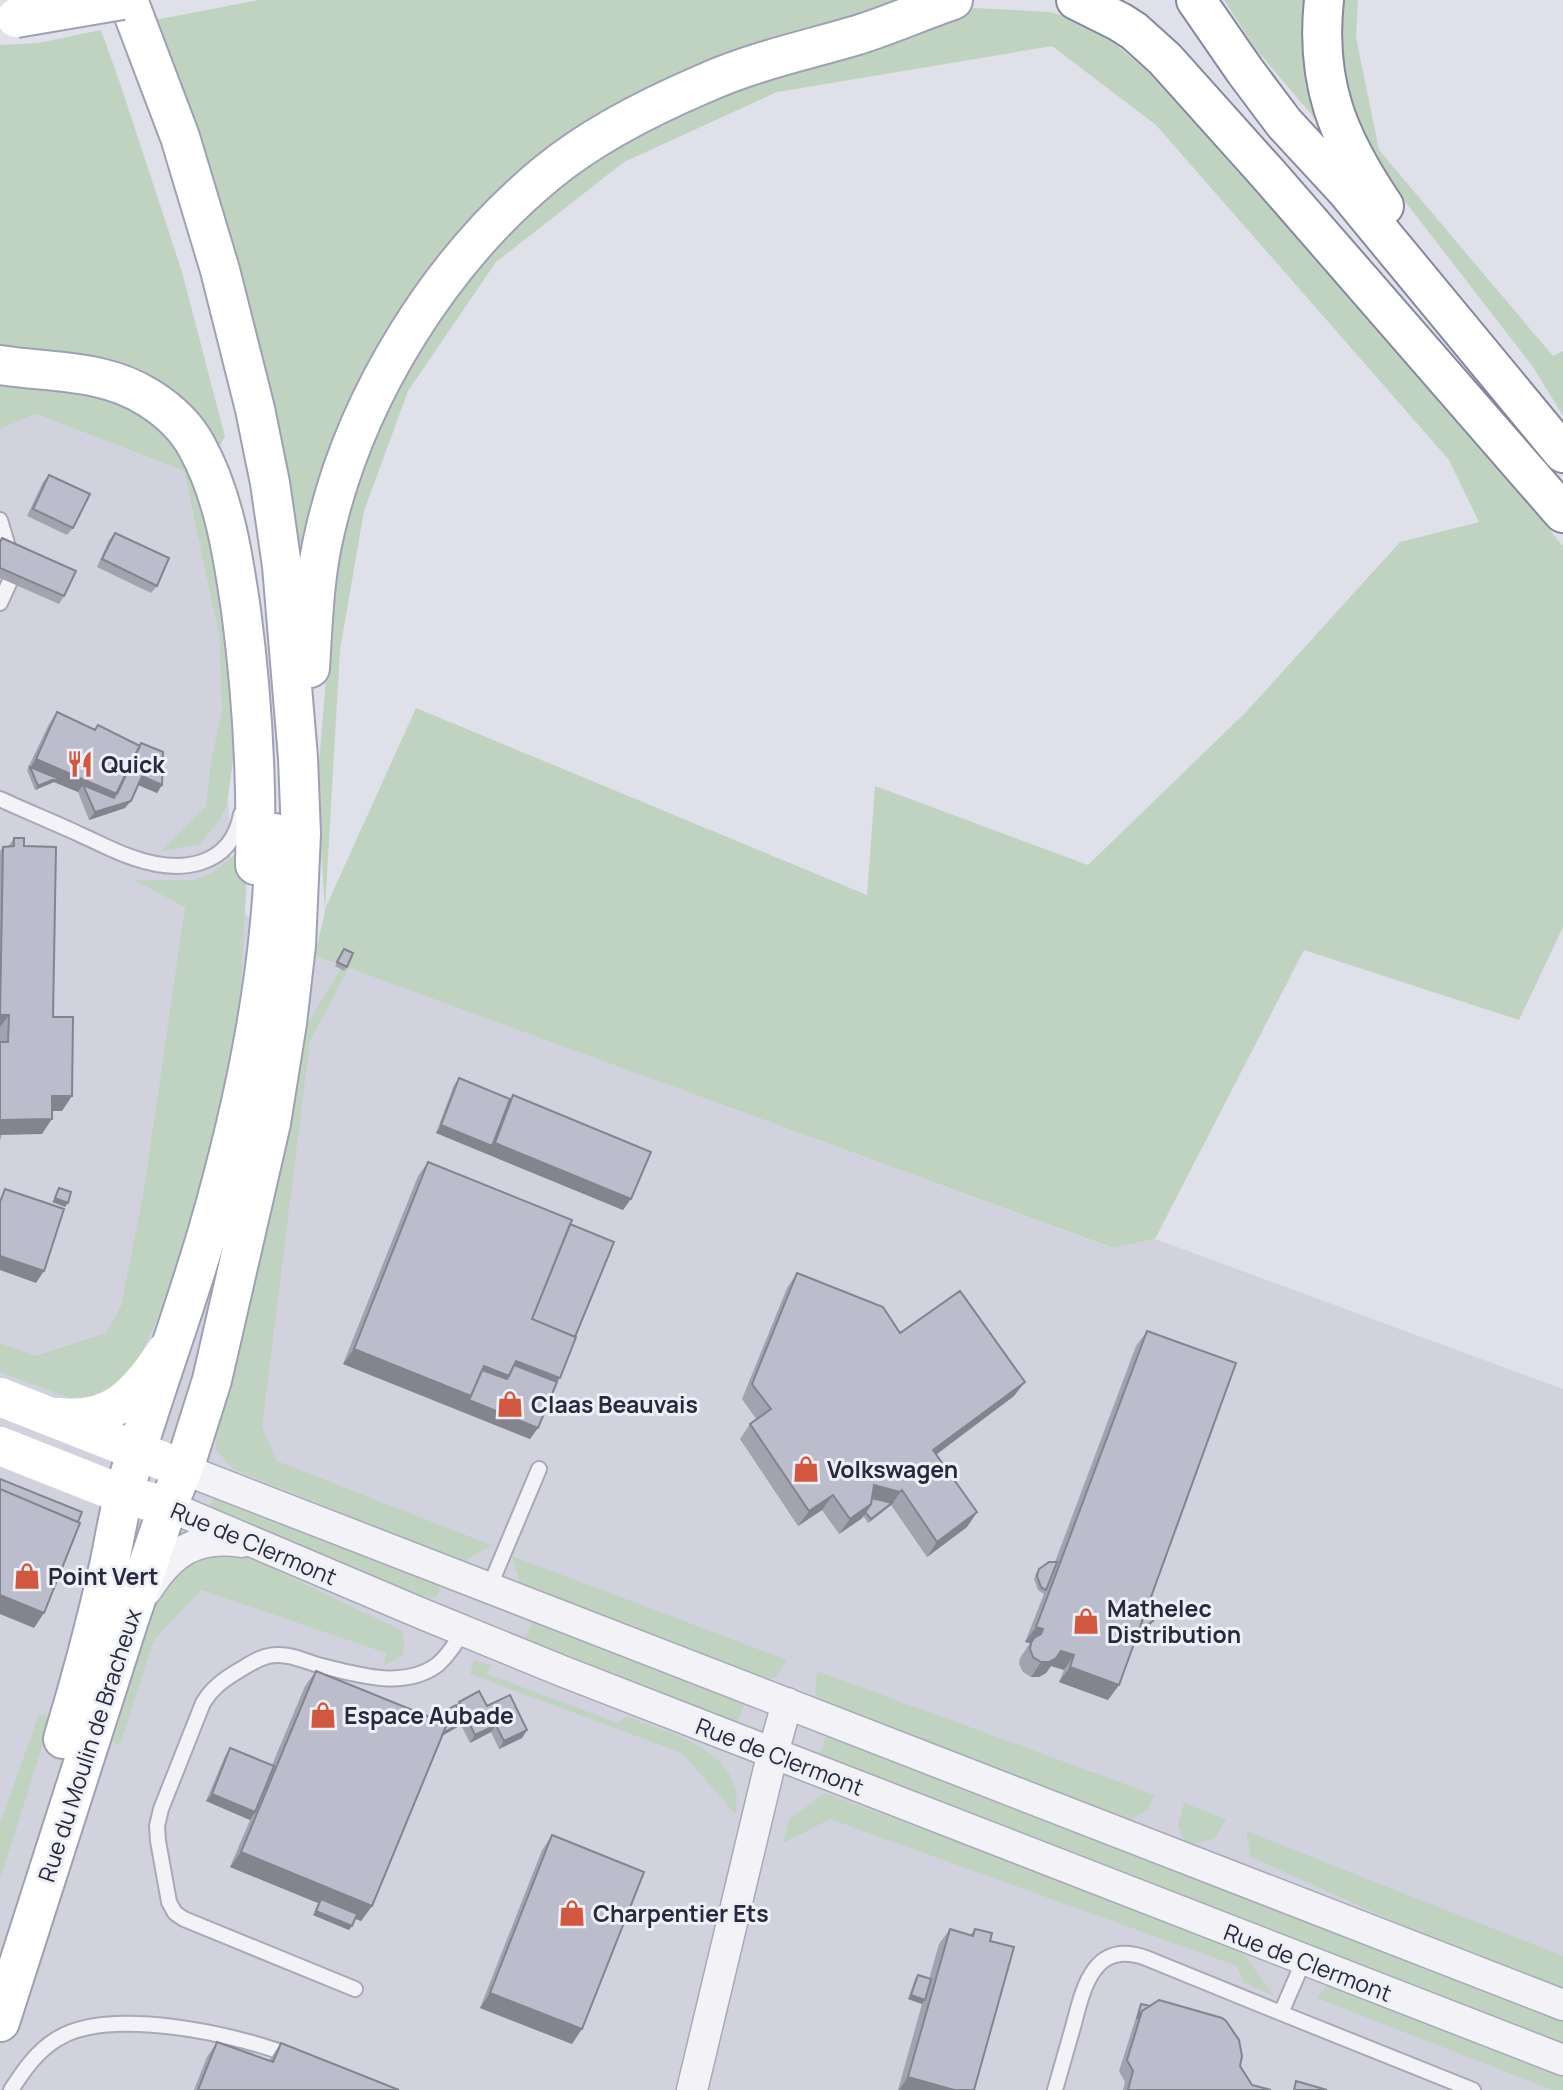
<svg xmlns="http://www.w3.org/2000/svg" width="1563" height="2090" font-family="Manrope,sans-serif">
	<rect width="100%" height="100%" fill="#dfe0e9"/>
	<!-- built -->
	<path fill="#d1d2de" d="M36,414L184,471L219,637L234,908L315,955L1112,1248L1155,1239L1563,1389V2090H0V429Z"/>
	<!-- green -->
	<path fill="#c0d3c1" fill-rule="evenodd" d="M258,0H917L752,54L661,81L625,103L464,238L312,543L297,542L150,21Z
		M1224,0H1316L1313,77L1317,121L1255,48Z
		M1342,0H1358L1356,37L1379,150L1553,356L1563,351V416L1533,367L1370,156L1342,79L1339,15Z
		M974,8L1050,12L1090,23L1160,82L1471,435L1563,546V927L1519,1020L1304,950L1155,1239L1113,1248L349,968L310,1041L262,1427L277,1461L491,1545L464,1562L233,1469L216,1450L214,1414L302,1033L342,966L315,955L325,911L317,788L338,532L407,350L506,236L585,166L668,116L778,71L933,25ZM1052,46L1156,125L1449,460L1479,522L1400,542L1247,711L1088,865L875,786L867,895L416,708L325,909L340,650L364,511L408,391L496,262L624,162L777,92Z
		M101,30L121,86L182,272L225,437L214,454L180,406L0,356V45L38,43Z
		M0,378L87,388L143,408L202,476L239,718L227,804L220,819L200,844L161,851L206,806L211,762L222,709L219,637L184,471L36,414L0,429Z
		M237,852L248,855L241,987L230,1079L172,1288L125,1388L115,1396L69,1398L0,1372V1343L36,1356L106,1333L121,1306L143,1196L185,907L134,880H194L214,872Z
		M213,1498L435,1583L441,1589L436,1597L429,1598L208,1513Z
		M238,1552L401,1630L404,1642L403,1655L384,1666L386,1653L201,1590L154,1640L120,1745L113,1742L152,1608L172,1579L184,1562L207,1555Z
		M512,1556L787,1660L776,1677L766,1680L521,1587Z
		M533,1619L745,1704L734,1729L523,1644Z
		M474,1660L491,1665L487,1674L618,1723L627,1716C665,1732 722,1744 735,1787C738,1795 736,1806 736,1815L682,1753L470,1674Z
		M817,1671L1155,1795L1148,1809L1127,1822L821,1703L815,1693Z
		M39,1714L52,1716L0,1880V1823Z
		M827,1732L1563,2015V2046L818,1760Z
		M825,1793L1238,1946L1274,1996L1243,1982L1237,1966L830,1819L783,1843L789,1819Z
		M1184,1803L1226,1819L1216,1837L1203,1842L1192,1844L1184,1840L1178,1826Z
		M1246,1831L1563,1956V1995L1508,1973L1251,1857Z
		M1329,1983L1563,2074V2090H1552L1317,1998Z"/>
	<g fill="none" stroke-linecap="round" stroke-linejoin="round">
		<defs>
			<path id="lane" d="M0,520L15,570L0,603
				M0,799C26,811 53,822 79,834C97,842 115,852 134,858C180,874 231,868 241,814
				M489,1588L539,1469
				M1304,1960L1281,2013L1473,2090
				M355,1989L184,1919L175,1913L169,1902L158,1841L157,1826L161,1809L203,1703C212,1688 223,1680 238,1671C250,1664 262,1655 277,1655C290,1654 305,1661 318,1665C354,1674 403,1690 437,1665C448,1656 456,1643 463,1631
				M11,2090C24,2070 37,2051 57,2039C109,2006 237,2034 291,2056
				M1055,2090C1061,2069 1067,2048 1073,2027C1083,1989 1093,1939 1146,1958L1281,2013"/>
			<path id="street" d="M183,1469L1563,2005
				M168,1506L425,1615L562,1671L1563,2060
				M147,1590C171,1552 196,1535 242,1542
				M692,2090L770,1764L787,1703"/>
			<path id="primary" d="M0,365C51,373 104,369 149,398C168,410 186,426 197,447C224,496 233,555 241,610C252,694 257,780 255,865
				M310,668C313,622 314,576 325,531C356,396 440,261 547,173C592,136 649,107 703,84C751,62 803,51 854,36C888,26 920,11 953,0
				M63,1739C80,1683 95,1627 108,1570C115,1539 119,1507 129,1476C153,1395 183,1315 207,1234C245,1103 273,969 275,833
				M0,2022L129,1620L168,1506L188,1456L212,1380L271,1123L287,1023L296,945L301,834L298,758L282,566L270,483L255,409L220,270L180,137L128,0"/>
			<path id="highway" d="M1076,0L1120,22L1134,31L1165,59L1269,175L1563,513
				M1196,0L1245,71L1284,123L1345,189L1563,453
				M1324,0C1315,83 1338,138 1384,206"/>
		</defs>
		<!-- lane casing -->
		<use href="#lane" stroke="#a8a9b7" stroke-width="18"/>
		<!-- street casing -->
		<use href="#street" stroke="#a8a9b7" stroke-width="33"/>
		<!-- primary casing -->
		<use href="#primary" stroke="#9ea0b5" stroke-width="42"/>
		<!-- highway casing -->
		<use href="#highway" stroke="#8688a0" stroke-width="42"/>
		<!-- lane -->
		<use href="#lane" stroke="#f2f2f7" stroke-width="14"/>
		<!-- street -->
		<use href="#street" stroke="#f2f2f7" stroke-width="30"/>
		<!-- secondary -->
		<path stroke="#fff" stroke-width="38" d="M0,1397L183,1469
			M58,1417C114,1423 138,1393 166,1351
			M0,1446L124,1495L168,1506"/>
		<!-- primary -->
		<use href="#primary" stroke="#fff" stroke-width="38"/>
		<!-- highway -->
		<use href="#highway" stroke="#fff" stroke-width="38"/>
		<defs>
			<path id="primary-bridge" d="M16,18L122,0"/>
		</defs>
		<!-- primary-bridge casing -->
		<use href="#primary-bridge" stroke="#9ea0b5" stroke-width="42" stroke-linecap="butt"/>
		<!-- primary-bridge -->
		<use href="#primary-bridge" stroke="#fff" stroke-width="38"/>
	</g>
	<!-- wall -->
	<path fill="#a2a3af" d="M49,475L73,528L67,535L27,516L43,482Z
		M115,533L157,586L151,593L97,567L109,540Z
		M2,538L64,596L59,604L0,578V541Z
		M57,712L162,785L157,793L138,785L125,808L89,820L78,792L54,782L35,790L27,770L49,724Z
		M14,838L24,846L53,1017L72,1076L62,1111H52L42,1134H2L0,1141V851L3,847H8Z
		M344,949L347,967L344,971L335,966Z
		M459,1078L510,1099L513,1095L623,1210L436,1133L454,1085Z
		M428,1162L570,1224L557,1382L530,1439L343,1364L418,1176Z
		M797,1273L900,1333L1014,1396L936,1455L977,1512L967,1527L927,1557L891,1505L868,1523L864,1517L839,1534L822,1510L798,1526L740,1439L750,1424L757,1420L742,1399L787,1288Z
		M1147,1331L1150,1598L1153,1621L1150,1625L1144,1629L1139,1628L1119,1685L1108,1700L1059,1682L1064,1670L1051,1666L1046,1673L1039,1677H1031L1023,1672L1019,1664L1020,1658L1030,1643L1025,1642L1044,1594L1038,1590L1034,1579L1036,1573L1039,1569L1055,1562L1136,1346Z
		M316,1671L432,1718L456,1705L459,1702L487,1706L527,1730L522,1738L499,1749L491,1732L470,1743L461,1725L442,1736L372,1906L361,1921L355,1919L349,1930L313,1915L318,1903L230,1867L250,1820L206,1801L225,1756L230,1748L272,1765L305,1686Z
		M552,1835L572,2044L480,2008L542,1850Z
		M950,1929L970,1935L975,1929L990,1941L974,2090H898L922,2004L908,1999L915,1979L918,1975L929,1979L939,1944Z
		M1141,2004L1240,2066L1252,2085L1271,2090H1123L1125,2082L1119,2071L1139,2008Z
		M217,2042L269,2061L281,2043L399,2090H194L207,2057Z"/>
	<!-- shaded-wall -->
	<path fill="#84848f" d="M36,759L117,794L109,806L83,785L78,792L54,782L35,790L38,786L30,768Z
		M142,776L162,785L157,793L136,784Z
		M131,801L125,808L89,820L95,812Z
		M0,1015H9L0,1027Z
		M52,1096H72L62,1111H42Z
		M52,1119L42,1134L0,1135V1120Z
		M441,1125L492,1146L495,1143L631,1199L623,1210L436,1133Z
		M55,1198L68,1203L65,1207L52,1202Z
		M0,1256L44,1271L36,1283L0,1270Z
		M354,1349L471,1396L538,1428L530,1439L343,1364Z
		M516,1361L560,1378L549,1393L499,1391L476,1382L484,1366Z
		M1025,1382L1014,1396L922,1465L933,1450Z
		M874,1485L902,1490L891,1505L868,1523L871,1519L888,1506L866,1501Z
		M833,1495L822,1510L798,1526L809,1511Z
		M871,1504L861,1519L839,1534L850,1519Z
		M977,1512L967,1527L927,1557L937,1542Z
		M0,1595L44,1613L34,1628L0,1614Z
		M1153,1621L1150,1625L1144,1629L1135,1628L1137,1624Z
		M1036,1627L1043,1629L1033,1644L1025,1642Z
		M1061,1651L1074,1655L1064,1670L1051,1666L1046,1673L1039,1677H1031L1041,1662Z
		M1070,1667L1119,1685L1108,1700L1059,1682Z
		M464,1721L461,1725L436,1739L414,1730Z
		M496,1725L491,1732L470,1743L475,1735Z
		M527,1730L522,1738L499,1749L504,1741Z
		M212,1794L255,1812L250,1820L206,1801Z
		M241,1852L372,1906L361,1921L319,1904L321,1899L318,1903L230,1867Z
		M316,1911L352,1926L349,1930L313,1915Z
		M490,1993L582,2029L572,2044L480,2008Z
		M911,1995L925,2000L922,2004L908,1999Z
		M908,2077L954,2090H899Z"/>
	<!-- building -->
	<path fill="#bcbdcc" stroke="#84848f" stroke-width="2" d="M49,475L90,494L73,528L33,509Z
		M115,533L169,558L157,586L102,559Z
		M2,538L76,571L64,596L0,568V542Z
		M57,712L95,730L98,725L140,746L117,794L36,759Z
		M141,743L163,752L162,785L142,776L131,801L95,812L83,785L114,798Z
		M30,767L57,778L38,786Z
		M14,838H24V846L56,847L53,1017H73L72,1096H52V1119L0,1120V1042H8L9,1015H0L3,847L14,846Z
		M344,949L353,953L347,967L337,962Z
		M459,1078L510,1099L492,1146L441,1125Z
		M513,1095L651,1152L631,1199L495,1143Z
		M428,1162L572,1220L532,1319L576,1337L560,1378L516,1361L509,1376L484,1366L471,1396L354,1349Z
		M59,1188L71,1192L68,1203L55,1198Z
		M5,1189L64,1209L44,1271L0,1256V1202Z
		M570,1224L614,1242L575,1337L532,1319Z
		M797,1273L883,1307L900,1333L960,1291L1025,1382L933,1450L977,1512L937,1542L902,1490L900,1492L874,1485L871,1504L850,1519L833,1495L809,1511L750,1424L771,1409L752,1384Z
		M1147,1331L1236,1363L1119,1685L1070,1667L1074,1655L1061,1651L1056,1658L1049,1662H1041L1033,1657L1030,1649L1031,1643L1034,1638L1041,1634L1043,1629L1036,1627Z
		M514,1365L557,1382L538,1428L469,1400L482,1370L507,1379Z
		M0,1479L82,1512L78,1522L0,1489Z
		M0,1489L80,1523L44,1613L0,1595Z
		M872,1498L892,1503L871,1519L866,1513L863,1515L871,1504Z
		M1049,1562H1057L1046,1590L1041,1587L1037,1576L1039,1569Z
		M1150,1598L1153,1600L1156,1606V1615L1153,1621L1147,1625L1141,1624Z
		M316,1671L447,1724L372,1906L241,1852Z
		M479,1691L487,1706L510,1695L527,1730L504,1741L496,1725L475,1735L459,1702Z
		M456,1705L464,1721L443,1733L447,1724L432,1718Z
		M230,1748L274,1766L255,1812L212,1794Z
		M552,1835L644,1872L582,2029L490,1993Z
		M321,1899L357,1914L352,1926L316,1911Z
		M950,1929L973,1936L975,1929L992,1933L990,1941L1014,1947L974,2090H954L908,2077Z
		M918,1975L931,1979L925,2000L911,1995Z
		M1159,2000L1222,2018L1226,2021L1239,2040L1242,2056L1240,2066L1252,2085L1271,2090H1128L1133,2071L1127,2060L1142,2011Z
		M1141,2004L1150,2006L1142,2011L1137,2019Z
		M217,2042L273,2062L281,2043L399,2090H198Z
		M1296,2081L1327,2090H1294Z"/>
	<!-- icons -->
	<defs>
		<symbol id="restaurant-bare" viewBox="-9 -9 18 18"><path d="M-5-6h1v4h1v-4h1v4h1v-4h1v5L-1.5 .5V6h-2V.5L-5-1ZM5-6V6H3V1.5H1.5Q1.5-4 5-6Z" fill="#d25740" stroke="#eff0f6" stroke-width="2.5" paint-order="stroke"/></symbol>
		<symbol id="shop-bare" viewBox="-9 -9 18 18"><path d="M-5-2.5h2.3a2.7 3.5 0 0 1 5.4 0H5L5.5 6h-11ZM-1.5-2.5h3a1.5 2.3 0 0 0-3 0Z" fill="#d25740" stroke="#eff0f6" stroke-width="2.5" paint-order="stroke"/></symbol>
	</defs>
	<g fill-rule="evenodd">
		<use href="#restaurant-bare" x="61" y="745" width="38" height="38"/>
		<use href="#shop-bare" x="491" y="1385" width="38" height="38"/>
		<use href="#shop-bare" x="787" y="1450" width="38" height="38"/>
		<use href="#shop-bare" x="8" y="1557" width="38" height="38"/>
		<use href="#shop-bare" x="1067" y="1602" width="38" height="38"/>
		<use href="#shop-bare" x="304" y="1696" width="38" height="38"/>
		<use href="#shop-bare" x="553" y="1894" width="38" height="38"/>
	</g>
	<g text-anchor="middle" dominant-baseline="central" stroke-width="6" stroke-linejoin="round" paint-order="stroke">
		<!-- poi labels -->
		<g font-size="23" font-weight="bold" fill="#282941" stroke="#eff0f6" text-anchor="start">
			<text x="101" y="764">Quick</text>
			<text x="531" y="1404">Claas Beauvais</text>
			<text x="827" y="1469">Volkswagen</text>
			<text x="48" y="1576">Point Vert</text>
			<text x="1107" y="1608">Mathelec<tspan x="1107" dy="26">Distribution</tspan></text>
			<text x="344" y="1715">Espace Aubade</text>
			<text x="593" y="1913">Charpentier Ets</text>
		</g>
		<!-- street labels -->
		<g font-size="23" fill="#282941" stroke="#eff0f6">
			<text transform="translate(254 1543) rotate(23)">Rue de Clermont</text>
			<text transform="translate(89 1745) rotate(-72)">Rue du Moulin de Bracheux</text>
			<text transform="translate(780 1756) rotate(21)">Rue de Clermont</text>
			<text transform="translate(1308 1962) rotate(21)">Rue de Clermont</text>
		</g>
	</g>
</svg>
